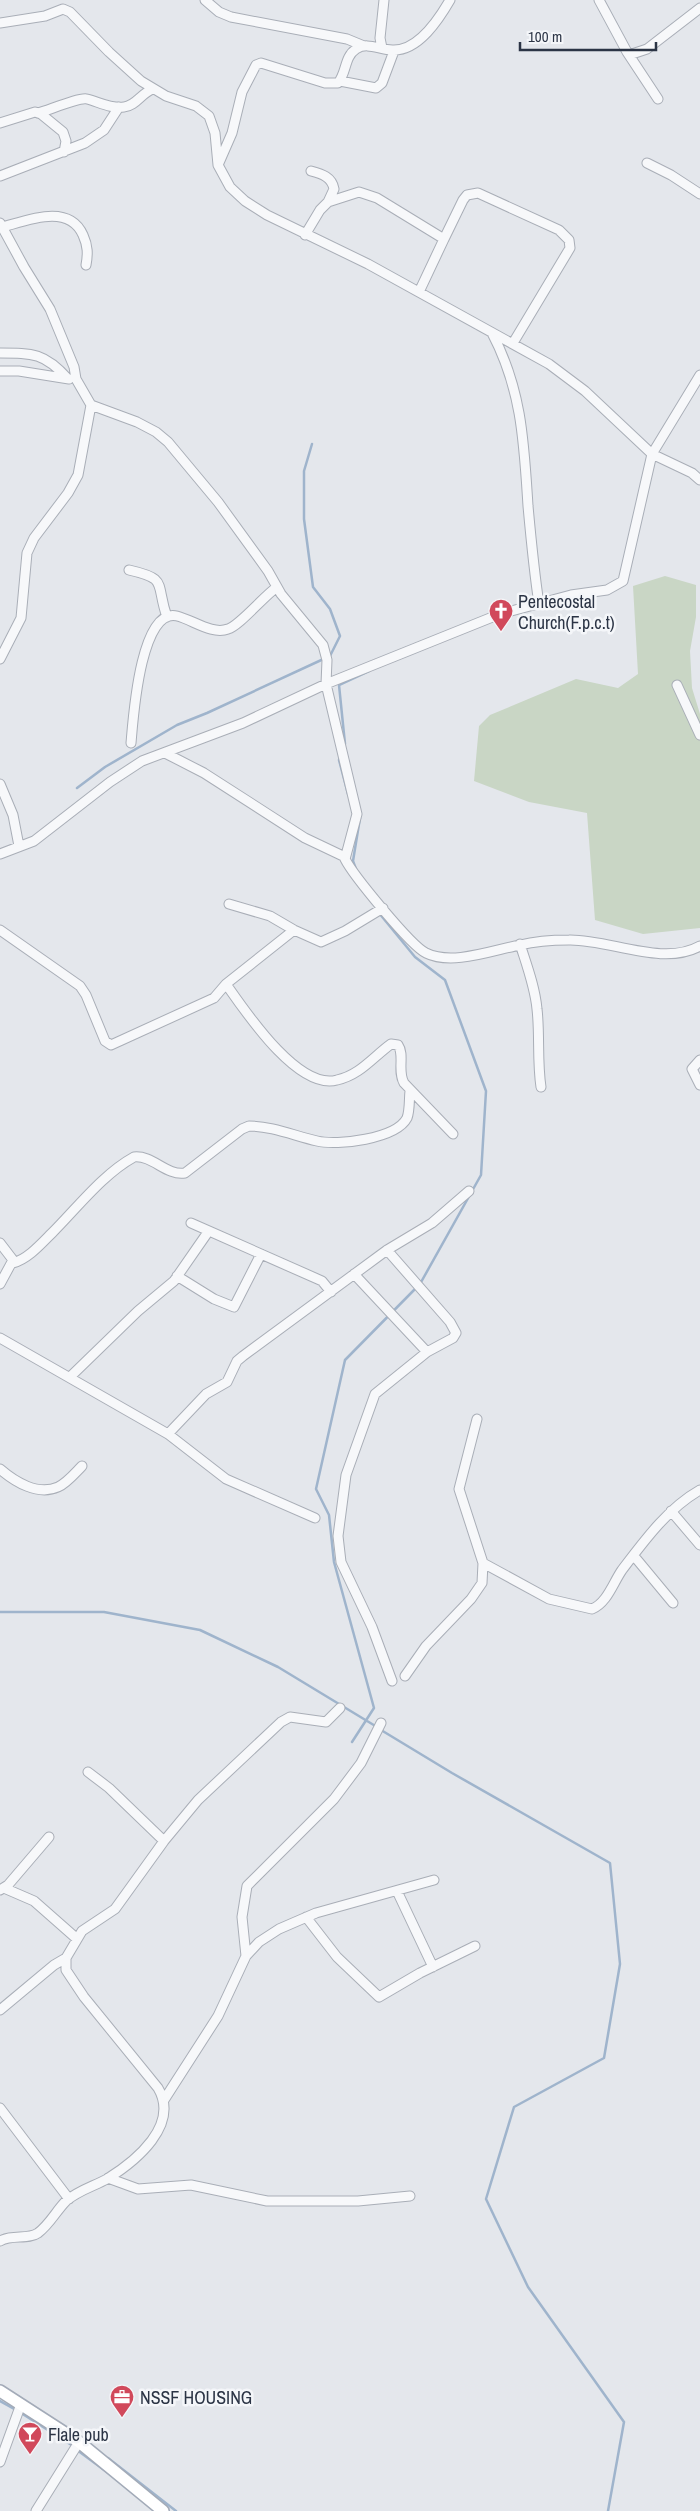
<svg xmlns="http://www.w3.org/2000/svg" width="700" height="2511" font-family="'Archivo Narrow',sans-serif">
	<rect width="100%" height="100%" fill="#e4e7ec"/>
	<!-- green -->
	<path fill="#c9d6c5" d="M665,576L696,585V617L690,651L692,688L700,714V928L643,934L595,920L587,813L529,802L474,781L479,726L490,715L576,679L618,688L638,674L633,586Z"/>
	<g fill="none" stroke-linecap="round" stroke-linejoin="round">
		<!-- stream -->
		<path stroke="#9fb4cc" stroke-width="2.5" d="M345,744L339,685L369,671
			M340,756L339,760L348,794
			M77,788L105,767L177,725L207,713L330,656L340,636L330,609L313,587L304,519V471L312,444
			M356,869L353,861L360,818
			M379,913L415,957L445,980L486,1091L481,1175L420,1284
			M0,1612H104L200,1630L278,1667L377,1727
			M381,1730L452,1773L610,1863L620,1964L604,2058L514,2107L486,2199L528,2287L624,2422L608,2511
			M352,1742L374,1708L334,1562L329,1515L316,1489L345,1360L416,1288
			M0,2401L16,2410
			M21,2413L73,2446
			M77,2450L115,2478
			M108,2458L176,2511"/>
		<defs>
			<path id="minor" d="M205,0L219,12L231,17L347,39L364,46
				M599,0L627,52L658,99
				M0,23L45,16L63,9L70,12L109,52L141,81L166,96L196,106L209,116L215,133L218,165L230,187L245,201L267,215L368,264L549,364L585,391L652,454L692,473L700,480
				M382,48L380,38L384,0
				M629,55L647,49L700,8
				M340,81L376,88L382,83L394,51
				M38,113C47,111 79,97 87,99C99,102 111,109 124,107C136,106 141,93 153,89
				M0,123L35,112L41,114L63,132L66,141L64,152
				M647,163L671,175L700,194
				M218,165L232,133L242,92L256,65L261,63L325,83H338C347,72 344,57 356,49C368,41 381,51 394,50C419,50 439,19 450,0
				M311,171C322,174 332,177 334,189L328,202
				M0,176L85,143L104,130L119,107
				M0,223L24,267L50,309L74,367L76,379L91,405L137,422L156,432L168,442L218,502L268,571L281,594L323,645L327,660L326,684L357,814L345,859C353,875 411,946 426,953C452,966 493,950 520,945C536,941 553,940 569,940C609,939 663,967 700,946
				M3,227C28,220 69,203 83,235C88,246 88,254 86,265
				M305,235L320,210L328,202L359,192L377,198L444,239L463,200L467,195L478,193L559,230L569,240L570,248L513,343
				M419,292L444,239
				M492,333C522,390 524,443 528,506C531,539 534,571 539,604
				M0,353C33,353 45,353 68,379
				M0,371H19L69,379
				M129,570C169,579 155,583 167,617
				M0,659L21,618L27,553L34,538L68,493L78,475L91,405
				M677,685L700,735
				M131,743C133,721 140,607 177,616C193,620 212,635 228,629C239,626 264,596 277,587
				M165,753L204,773L305,838L345,857
				M0,784L13,815L19,846
				M0,854L34,841L110,782L142,761L243,723L326,684L500,614L571,595L607,590L623,581L652,454L700,375
				M229,904L270,916L294,930L321,942L345,931L383,908
				M0,930L80,986L86,995L105,1041L111,1045L214,998L226,984L294,930
				M520,944C527,966 535,987 537,1009C540,1035 537,1061 541,1087
				M226,984C245,1011 298,1091 337,1080C360,1075 373,1057 391,1044L398,1045C405,1055 397,1071 404,1083L453,1134
				M700,1060L692,1069L700,1085
				M191,1223L322,1281L331,1292
				M0,1243L13,1260L0,1284
				M387,1250L450,1322L456,1333L453,1338L427,1352L375,1394L346,1475L338,1536L341,1562L372,1627L392,1681
				M13,1263C28,1259 41,1244 52,1233C77,1208 103,1174 134,1157C153,1155 166,1176 185,1173L242,1129L249,1126C272,1126 295,1136 317,1141C337,1146 396,1139 407,1118C410,1110 409,1099 410,1091
				M354,1274L427,1352
				M177,1276L214,1299L234,1307L261,1254
				M0,1338L168,1434L226,1479L315,1518
				M70,1377L138,1311L174,1281L208,1232
				M168,1434L206,1394L227,1382L237,1361L243,1356L387,1250L432,1223L469,1191
				M0,1469C15,1482 38,1496 58,1487C67,1483 75,1473 82,1466
				M671,1511L700,1545
				M634,1556L673,1603
				M483,1563L549,1599L592,1609C607,1603 613,1583 622,1570C644,1541 668,1508 700,1490
				M405,1676L426,1646L471,1599L482,1583L483,1563L459,1489L477,1419
				M88,1772L109,1788L164,1841
				M4,1888L34,1901L76,1938
				M0,1890L8,1885L49,1837
				M397,1891L433,1967
				M306,1917L337,1957L379,1997L420,1973L475,1946
				M246,1956L242,1917L247,1886L334,1799L361,1763L381,1723
				M0,2010L54,1965L66,1958
				M164,2100L218,2016L246,1956L259,1942L279,1929L316,1913L434,1880
				M0,2108L69,2199
				M108,2178L138,2189L191,2185L267,2201H358L410,2196
				M0,2241C12,2234 28,2240 38,2233C50,2224 56,2211 66,2201C77,2191 94,2186 107,2179C136,2161 180,2125 158,2088L84,1997L66,1970V1958L82,1931L115,1909L164,1841L198,1800L281,1722L290,1717L326,1722L340,1708
				M0,2462L21,2404
				M36,2511L79,2442"/>
			<path id="major" d="M0,2391L79,2442L163,2511"/>
		</defs>
		<!-- minor casing -->
		<use href="#minor" stroke="#a9aeb7" stroke-width="11"/>
		<!-- major casing -->
		<use href="#major" stroke="#a3abb8" stroke-width="14"/>
		<!-- minor -->
		<use href="#minor" stroke="#f7f8fa" stroke-width="9"/>
		<!-- major -->
		<use href="#major" stroke="#fff" stroke-width="11"/>
	</g>
	<!-- icons -->
	<defs>
		<symbol id="church-pin" viewBox="-11 -11 22 30"><path d="M0 17L-7.5 6A9.5 9.5 0 1 1 7.5 6Z" fill="#d1495b" stroke="#f4f6f9"/><path d="M-1.2-6h2.4v3.5h3.3v2.4h-3.3V6h-2.4V-.1h-3.3v-2.4h3.3Z" fill="#fff"/></symbol>
		<symbol id="office-pin" viewBox="-11 -11 22 30"><path d="M0 17L-7.5 6A9.5 9.5 0 1 1 7.5 6Z" fill="#d1495b" stroke="#f4f6f9"/><path d="M-6-3h4V-5.5h4V-3h4V5H-6ZM-1-4.5V-3h2v-1.5ZM-6 0V1H6V0Z" fill="#fff"/></symbol>
		<symbol id="bar-pin" viewBox="-11 -11 22 30"><path d="M0 17L-7.5 6A9.5 9.5 0 1 1 7.5 6Z" fill="#d1495b" stroke="#f4f6f9"/><path d="M-6-5H6L.8 .8V4.5H3.5V6h-7V4.5H-.8V.8Z" fill="#fff"/></symbol>
	</defs>
	<g fill-rule="evenodd">
		<use href="#church-pin" x="487" y="597" width="28" height="38"/>
		<use href="#office-pin" x="108" y="2383" width="28" height="38"/>
		<use href="#bar-pin" x="16" y="2420" width="28" height="38"/>
	</g>
	<g text-anchor="middle" dominant-baseline="central" stroke-width="5" stroke-linejoin="round" paint-order="stroke">
		<!-- poi labels -->
		<g font-size="18" fill="#2b3445" stroke="#f4f6f9" text-anchor="start">
			<text x="518" y="601">Pentecostal<tspan x="518" dy="21">Church(F.p.c.t)</tspan></text>
			<text x="140" y="2397">NSSF HOUSING</text>
			<text x="48" y="2434">Flale pub</text>
		</g>
	</g>
	<!-- scale -->
	<path d="M520 42v8h136v-8" fill="none" stroke="#2b3445" stroke-width="2.5"/>
	<text x="528" y="42" font-size="15" fill="#2b3445" stroke="#f4f6f9" stroke-width="4" paint-order="stroke">100 m</text>
</svg>
